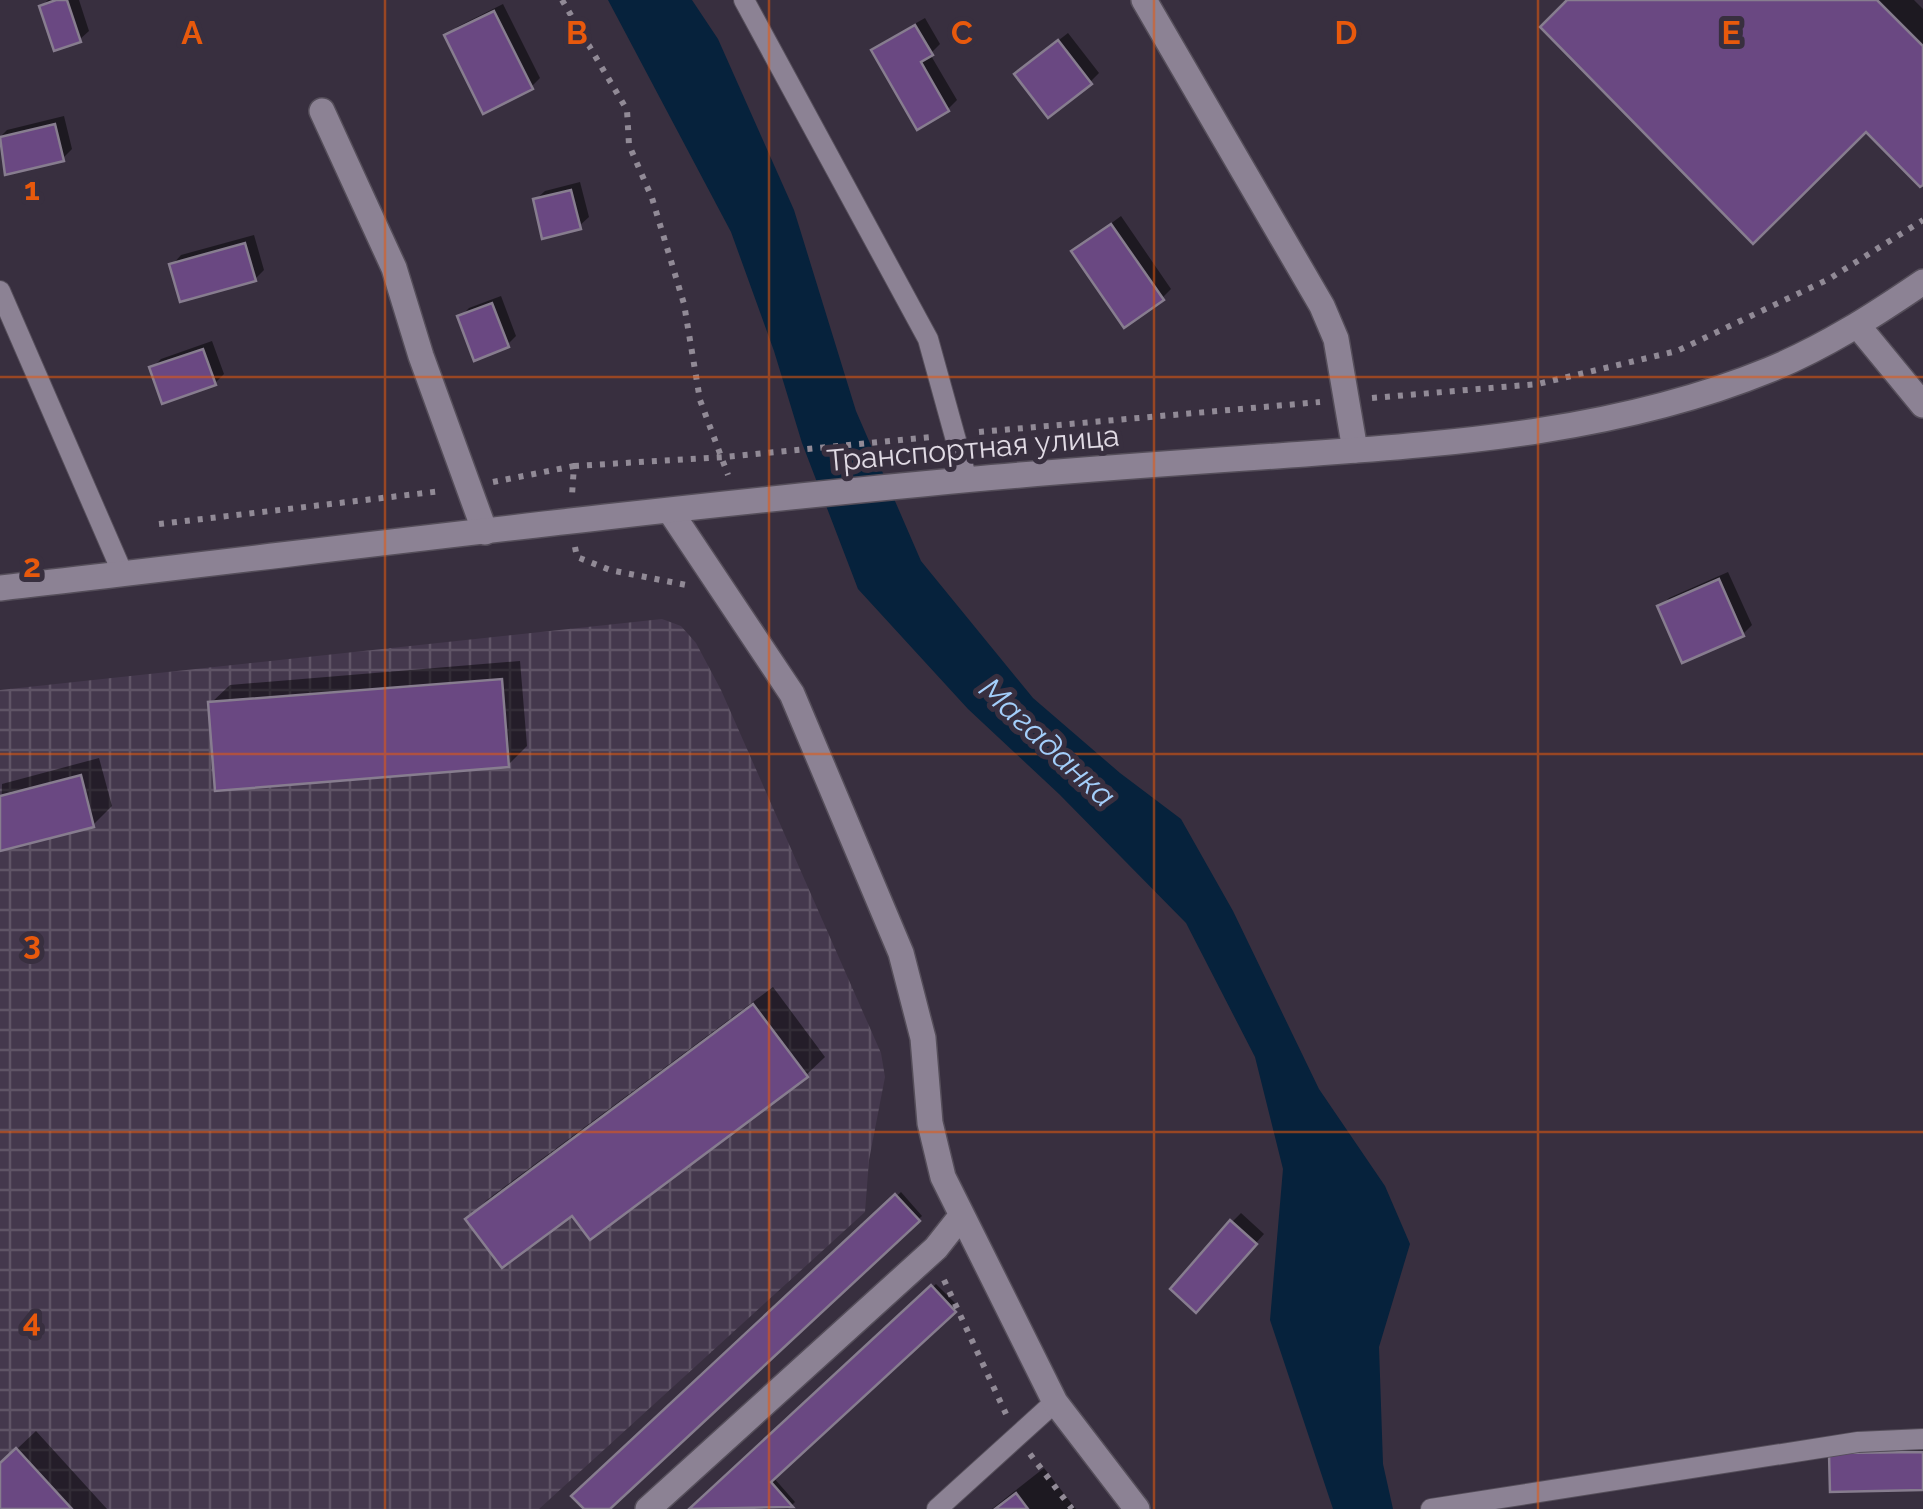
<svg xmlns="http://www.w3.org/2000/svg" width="1923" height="1509" font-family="Raleway,sans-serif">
	<defs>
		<pattern id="industrial-grid" width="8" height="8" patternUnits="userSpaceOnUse" patternTransform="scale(2.5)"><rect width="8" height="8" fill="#44384d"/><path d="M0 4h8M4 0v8" fill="none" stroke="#5f5466"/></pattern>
	</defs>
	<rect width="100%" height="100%" fill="#382f3f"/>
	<!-- industrial -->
	<path fill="url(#industrial-grid)" d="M662,619L681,626L696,643L721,690L881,1053L885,1077L869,1160L865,1212L539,1509H0V690Z"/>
	<!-- water -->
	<path fill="#06223c" d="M608,0H692L718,39L794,210L856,411L921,561L1033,698L1120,773L1181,819L1233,911L1319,1089L1385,1186L1410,1244L1379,1347L1383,1464L1393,1509H1333L1270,1320L1283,1169L1255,1057L1186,923L1059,794L968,709L858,589L802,443L774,351L731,232Z"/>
	<!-- shadow -->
	<path fill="#0007" d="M48,0H79L89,31L79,40L42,6Z
		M1570,0H1914L1923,9V181L1866,129Z
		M503,4L540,78L531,87L448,36L457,27Z
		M925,18L940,44L930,54L957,100L948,109L874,51L883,42Z
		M1068,33L1099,73L1090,82L1027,65Z
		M64,116L72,149L63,158L6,172L0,137L7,130Z
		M580,182L589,217L579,226L535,200L545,191Z
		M1121,216L1171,289L1162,298L1074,251Z
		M254,235L264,270L255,279L172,265L181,255Z
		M501,296L516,336L507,345L460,317L469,308Z
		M212,341L224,374L215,383L152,368L161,359Z
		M1728,572L1752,625L1743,634L1660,607L1669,598Z
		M520,661L527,746L508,765L211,703L230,685Z
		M99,758L112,806L93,825L0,849L2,784Z
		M773,987L825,1057L806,1075L572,1212L468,1219L487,1200Z
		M901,1192L922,1216L606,1509H587L574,1496Z
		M1241,1213L1264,1234L1205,1300L1232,1222Z
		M936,1284L958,1306L773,1477L795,1502L788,1509H692Z
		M36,1431L107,1509H0V1465Z
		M1923,1444V1488L1832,1454Z
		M1044,1468L1076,1509H992Z"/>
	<!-- building -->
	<path fill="#6a4882" stroke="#877d8f" stroke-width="2.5" d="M56,0H67L81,42L54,51L39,6Z
		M1567,0H1877L1923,46V185L1920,187L1866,132L1753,244L1540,27Z
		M494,11L533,89L483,114L444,35Z
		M915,25L933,55L921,62L949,111L917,130L871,50Z
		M1058,40L1092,84L1048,118L1014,74Z
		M55,124L64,161L5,175L0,137Z
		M571,190L581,229L542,239L533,199Z
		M1111,224L1164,300L1124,328L1071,251Z
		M245,243L256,281L180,302L169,264Z
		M492,303L509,347L474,361L457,316Z
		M203,349L216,385L162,404L149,367Z
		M1719,579L1744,636L1682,663L1657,606Z
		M502,679L509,767L215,791L208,702Z
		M81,775L94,827L0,851V796Z
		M753,1004L808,1077L590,1240L572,1216L502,1268L465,1219Z
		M895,1194L920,1221L610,1509H584L571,1496Z
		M1230,1220L1257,1244L1196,1313L1170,1289Z
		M931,1285L956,1312L771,1482L793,1507L689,1509Z
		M16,1448L72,1509H0V1463Z
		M1923,1452V1490L1830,1492L1829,1453Z
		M1016,1493L1028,1509H995Z"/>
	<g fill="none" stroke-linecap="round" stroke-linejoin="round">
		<defs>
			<path id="lane" d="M744,0L928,339L967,480
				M0,291L123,574
				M937,1509L1055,1402
				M1431,1509L1858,1442L1923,1439"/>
			<path id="street" d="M1144,0L1322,306L1336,339L1355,450
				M322,111L394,268L421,356L485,532
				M670,511L792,694L901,953L923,1038L930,1123L943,1177L1055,1402L1137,1509
				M648,1509L936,1248L962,1215"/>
			<path id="secondary" d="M1858,326L1923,405
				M0,588C307,553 614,513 922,484C1049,471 1177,463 1305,454C1462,443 1622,430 1769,370C1825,347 1873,316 1923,282"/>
		</defs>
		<!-- lane casing -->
		<use href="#lane" stroke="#554e5a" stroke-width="22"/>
		<!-- street casing -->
		<use href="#street" stroke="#554e5a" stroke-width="28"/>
		<!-- secondary casing -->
		<use href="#secondary" stroke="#554e5a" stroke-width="28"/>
		<!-- path -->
		<path stroke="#918a96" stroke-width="6" stroke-dasharray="5 8" stroke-linecap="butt" d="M562,0L627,110L629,145L652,198L684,304L700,400L728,475
			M1372,398L1538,384L1677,351L1829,279L1923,220
			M979,432L1320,402
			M574,466L724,457L931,437
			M493,482L574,466L572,495
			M159,524L442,491
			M575,547L577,557L610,570L686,585
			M944,1280L1006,1414
			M1030,1454L1072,1509"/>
		<!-- lane -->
		<use href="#lane" stroke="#8c8294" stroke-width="20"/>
		<!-- street -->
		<use href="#street" stroke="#8c8294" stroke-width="25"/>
		<!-- secondary -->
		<use href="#secondary" stroke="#8c8294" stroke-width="25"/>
	</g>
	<!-- grid -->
	<path fill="none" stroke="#e8590c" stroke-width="2.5" stroke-opacity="0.55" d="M385,0V1509M769,0V1509M1154,0V1509M1538,0V1509M0,377H1923M0,754H1923M0,1132H1923"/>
	<g text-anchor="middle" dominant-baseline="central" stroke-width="10" stroke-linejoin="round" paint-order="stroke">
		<!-- street labels -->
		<g font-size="30" fill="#e0dae4" stroke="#382f3f">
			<text transform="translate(973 448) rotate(-5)">Транспортная улица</text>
		</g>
		<!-- water labels -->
		<g font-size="32" font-style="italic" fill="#a3cefa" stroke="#382f3f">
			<text transform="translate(1048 742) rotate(43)">Магаданка</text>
		</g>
	</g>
	<g font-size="32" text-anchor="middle" font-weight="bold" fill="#e8590c" stroke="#382f3f" stroke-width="10" stroke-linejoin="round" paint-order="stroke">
		<text x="192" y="44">A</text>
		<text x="577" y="44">B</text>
		<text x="962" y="44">C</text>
		<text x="1346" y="44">D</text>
		<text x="1731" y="44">E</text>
		<text x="32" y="200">1</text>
		<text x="32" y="577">2</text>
		<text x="32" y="954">3</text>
		<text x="32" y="1332">4</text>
	</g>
</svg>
